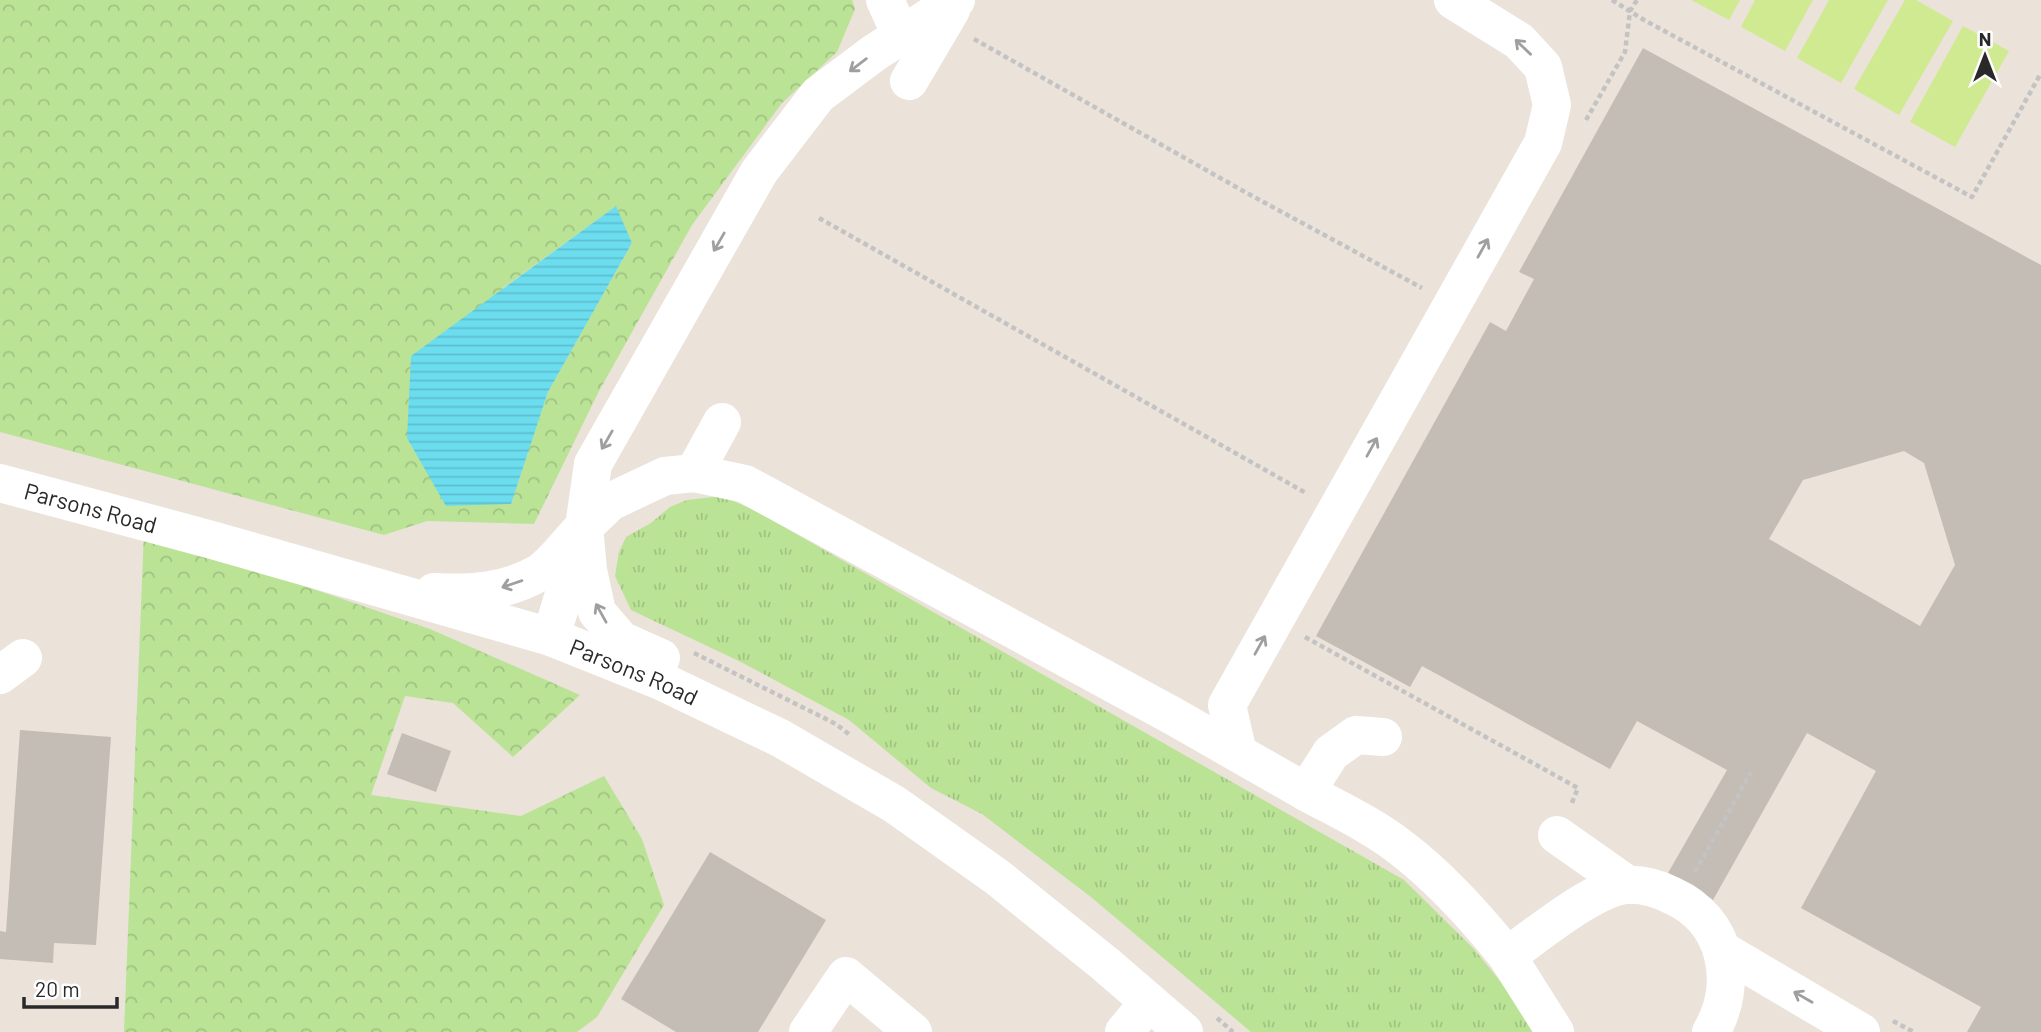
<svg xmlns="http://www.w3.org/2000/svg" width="2041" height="1032" font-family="Barlow,sans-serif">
	<defs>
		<pattern id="grass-tufts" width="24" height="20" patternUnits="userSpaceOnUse" patternTransform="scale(1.75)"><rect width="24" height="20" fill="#bae396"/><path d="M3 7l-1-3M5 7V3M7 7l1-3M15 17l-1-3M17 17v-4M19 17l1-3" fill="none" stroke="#a0c381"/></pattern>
		<pattern id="forest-crowns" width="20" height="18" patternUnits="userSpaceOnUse" patternTransform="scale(1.75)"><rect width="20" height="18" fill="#bae396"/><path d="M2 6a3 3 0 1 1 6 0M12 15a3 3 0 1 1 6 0" fill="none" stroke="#a0c381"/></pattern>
		<pattern id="water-rules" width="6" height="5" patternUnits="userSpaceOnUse" patternTransform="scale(1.75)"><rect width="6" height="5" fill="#6cddef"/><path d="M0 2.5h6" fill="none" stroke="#5ebecd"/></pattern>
	</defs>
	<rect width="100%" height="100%" fill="#ebe2da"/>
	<!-- grass -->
	<path fill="url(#grass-tufts)" d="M722,496L754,510L1404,880L1473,948L1542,1032H1251L1091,897L982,814L931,788L849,720L741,662L631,610L615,576L619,552L626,537L651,523L670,507L687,500Z"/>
	<!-- forest -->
	<path fill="url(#forest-crowns)" fill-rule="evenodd" d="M0,0H852L855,9L837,52L782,103L692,225L599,391L534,524L427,521L384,535L0,432ZM615,207L632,243L548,392L511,503L503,288Z
		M144,531L430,629L580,695L513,757L453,703L405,696L371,795L521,816L604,776L642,839L664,905L597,1017L577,1032H124Z"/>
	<!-- pitch -->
	<path fill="#d0ea92" d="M1691,0H1740L1729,20Z
		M1755,0H1813L1785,51L1741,27Z
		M1829,0H1888L1841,83L1797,58Z
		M1905,0H1916L1953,21L1899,115L1854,89Z
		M1963,26L2009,51L1955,147L1910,122Z"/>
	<!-- water -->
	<path fill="url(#water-rules)" d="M616,206L632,243L548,392L511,504L446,506L407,438L411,356Z"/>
	<!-- building -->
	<path fill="#c4bdb6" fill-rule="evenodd" d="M1643,48L2041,265V1032H1967L1981,1007L1801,908L1876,771L1807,733L1713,900L1668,873L1727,770L1637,721L1610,769L1422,666L1410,687L1316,636L1490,322L1506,331L1534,279L1519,272ZM1904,451L1924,463L1955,565L1920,626L1769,539L1803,480Z
		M20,730L111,737L96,945L54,943L53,963L0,959V931L6,932Z
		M402,733L451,751L436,792L387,774Z
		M710,852L826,920L758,1032H676L621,999Z"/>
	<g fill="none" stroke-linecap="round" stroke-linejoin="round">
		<!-- path -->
		<path stroke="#c3c3c3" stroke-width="4.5" stroke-dasharray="5 3.5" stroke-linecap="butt" d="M1612,0L1644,20L1972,197L2041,73
			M974,39L1245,192L1422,288
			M1586,120L1625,52L1630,11L1637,0
			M819,218L1306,493
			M1305,637L1578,788L1571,805
			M694,653L836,724L850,735
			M1695,872L1751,772
			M1217,1018L1233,1032
			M1893,1021L1914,1032"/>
		<!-- minor -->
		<g stroke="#fff" stroke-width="38">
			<path d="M885,0L902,37"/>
			<path d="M909,81L951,10"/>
			<path d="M694,473L722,422"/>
			<path id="s1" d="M0,483L212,540L551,637L661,681L780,738L894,804L997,877L1104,963L1184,1032"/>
			<path d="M434,592C469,594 505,592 537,574C551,567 568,543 580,531"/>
			<path d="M551,637L584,527L610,502L665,476L694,473L745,484L1173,716L1306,792"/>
			<path d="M661,658L621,640L597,612L588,570L584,527L593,464L759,172L818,95L874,53L956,0"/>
			<path d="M0,675L23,658"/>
			<path d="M1383,737L1356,735L1331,753L1306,792C1337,809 1372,825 1400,847C1441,878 1475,916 1507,956"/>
			<path d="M1238,753L1227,705L1543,143L1552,105L1543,67L1519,41L1453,0"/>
			<path d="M1557,835L1628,885"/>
			<path d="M1722,950L1861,1032"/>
			<path d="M808,1032L846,976L913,1032"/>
			<path d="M1124,1032L1149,1002"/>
			<path d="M1555,1032L1507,956C1536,936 1593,888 1626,885C1642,884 1659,889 1673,896C1726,920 1740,983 1711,1032"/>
		</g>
	</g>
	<!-- one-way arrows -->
	<defs><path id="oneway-shaft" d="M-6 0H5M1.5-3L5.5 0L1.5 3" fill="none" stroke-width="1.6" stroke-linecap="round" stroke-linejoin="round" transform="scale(1.75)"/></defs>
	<g stroke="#9f9f9f">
		<use href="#oneway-shaft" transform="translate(1523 47) rotate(-136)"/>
		<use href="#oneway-shaft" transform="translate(858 65) rotate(143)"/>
		<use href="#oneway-shaft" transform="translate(719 242) rotate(120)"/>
		<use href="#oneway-shaft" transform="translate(1483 248) rotate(-61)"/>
		<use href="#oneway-shaft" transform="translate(607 440) rotate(120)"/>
		<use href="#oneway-shaft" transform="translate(1372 447) rotate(-61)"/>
		<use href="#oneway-shaft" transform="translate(512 584) rotate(161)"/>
		<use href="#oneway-shaft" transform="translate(601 613) rotate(-119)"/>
		<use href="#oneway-shaft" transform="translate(1260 645) rotate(-61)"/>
		<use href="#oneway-shaft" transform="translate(1803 997) rotate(-150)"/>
	</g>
	<g text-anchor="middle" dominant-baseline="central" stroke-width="7" stroke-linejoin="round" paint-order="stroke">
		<!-- street labels -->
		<g font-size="23" fill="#292929" stroke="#fff">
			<text stroke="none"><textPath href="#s1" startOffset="94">Parsons Road</textPath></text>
			<text stroke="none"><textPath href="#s1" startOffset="662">Parsons Road</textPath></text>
		</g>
	</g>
	<!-- north arrow -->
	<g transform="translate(1985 56)" stroke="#ffffff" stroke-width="5" paint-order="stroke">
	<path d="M0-5L12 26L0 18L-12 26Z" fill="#292929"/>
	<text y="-10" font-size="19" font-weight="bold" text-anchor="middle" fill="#292929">N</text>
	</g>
	<!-- scale -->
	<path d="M24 997v10h93v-10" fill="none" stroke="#292929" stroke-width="3.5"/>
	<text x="35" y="997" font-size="21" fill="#292929" stroke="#ffffff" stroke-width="5" paint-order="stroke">20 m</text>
</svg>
